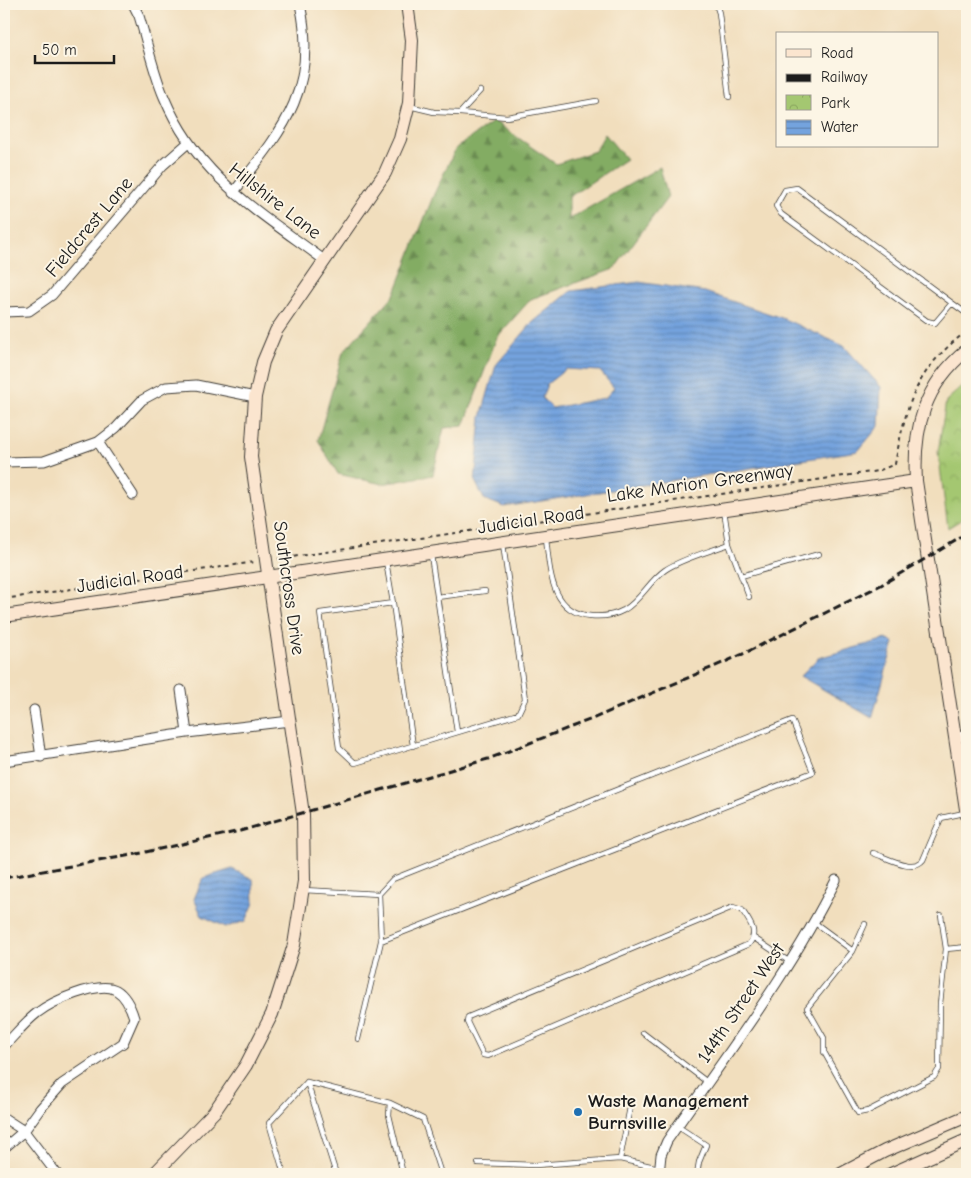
<svg xmlns="http://www.w3.org/2000/svg" width="971" height="1178" font-family="'Comic Neue',sans-serif">
	<defs>
		<pattern id="forest-firs" width="22" height="20" patternUnits="userSpaceOnUse" patternTransform="scale(1.25)"><rect width="22" height="20" fill="#83ac63"/><path d="M5 1l3.5 6h-7zM16 11l3.5 6h-7z" fill="#6a8b51"/></pattern>
		<pattern id="park-crowns" width="20" height="18" patternUnits="userSpaceOnUse" patternTransform="scale(1.25)"><rect width="20" height="18" fill="#a4c771"/><path d="M2 6a3 3 0 1 1 6 0M12 15a3 3 0 1 1 6 0" fill="none" stroke="#8daa61"/></pattern>
		<pattern id="water-rules" width="6" height="5" patternUnits="userSpaceOnUse" patternTransform="scale(1.25)"><rect width="6" height="5" fill="#74a3de"/><path d="M0 2.5h6" fill="none" stroke="#5e84b3"/></pattern>
	</defs>
	<rect width="100%" height="100%" fill="#fcf5e5"/>
	<filter id="ink" filterUnits="userSpaceOnUse"><feTurbulence type="fractalNoise" baseFrequency=".02" numOctaves="2"/><feDisplacementMap in="SourceGraphic" scale="10" xChannelSelector="R" yChannelSelector="G"/><feConvolveMatrix kernelMatrix="1 2 1 2 8 2 1 2 1" color-interpolation-filters="sRGB"/></filter>
	<filter id="wash" filterUnits="userSpaceOnUse"><feTurbulence type="fractalNoise" baseFrequency=".0096" numOctaves="4" result="noise"/><feDisplacementMap in="SourceGraphic" scale="20" xChannelSelector="R" yChannelSelector="G"/><feGaussianBlur stdDeviation="1.12" result="paint"/><feColorMatrix in="noise" values="0 0 0 0 0 0 0 0 0 0 0 0 0 0 0 0 0 1.4 0 .05"/><feComposite in="paint" operator="in"/></filter>
	<g filter="url(#wash)">
		<rect width="100%" height="100%" fill="#f1debd"/>
		<!-- forest -->
		<path fill="url(#forest-firs)" stroke="#506440" d="M494,121L556,164L595,151L605,134L626,159L569,197V219L660,167L668,197L614,269L531,299L497,337L464,426L444,428L433,475L382,484L338,474L318,440L343,352L394,295L434,194L456,148Z"/>
		<!-- park -->
		<path fill="url(#park-crowns)" stroke="#607246" d="M967,382V516L948,528L938,452L946,401Z"/>
		<!-- water -->
		<path fill="url(#water-rules)" stroke="#48607d" fill-rule="evenodd" d="M639,282L705,292L782,318L844,346L881,387L879,426L858,451L504,507L484,499L475,481L481,417L496,365L532,323L571,291ZM566,369L600,371L614,388L605,398L552,408L542,398L547,384Z
			M886,639L894,643L872,718L800,676L818,658Z
			M232,869L253,879L254,903L246,921L226,927L202,916L194,899L203,878Z"/>
	</g>
	<g filter="url(#ink)">
		<g fill="none" stroke-linecap="round" stroke-linejoin="round">
			<defs>
				<path id="lane" d="M716,4L719,13L729,97
					M409,106L434,112L460,113L480,91
					M460,113L507,117L596,101
					M952,303L935,323L927,321L781,214L776,206L785,190L797,188L952,303L967,314
					M546,538C550,570 550,612 591,616C602,617 613,616 624,610C641,600 649,581 665,570C683,558 709,552 729,544L724,510
					M729,544L749,597
					M431,555L457,732
					M386,561L393,603L320,613L339,748L355,763L518,714L525,699L503,544
					M741,576L819,554
					M437,597L485,591
					M393,603L413,746
					M873,853C886,857 913,873 923,860L941,818L964,813
					M303,890L379,894
					M733,907L742,910C749,921 759,932 749,944L488,1056L483,1055L467,1022L468,1017Z
					M815,923L853,951L807,1008L824,1038V1052L858,1113L868,1111L934,1077L939,1069L940,1004L946,949L941,915
					M754,938L790,962
					M946,949L967,947
					M853,951L865,924
					M643,1033L707,1082
					M358,1039L381,941L813,772L792,720L393,879L379,894L381,941
					M307,1082L336,1174
					M307,1082L390,1103
					M677,1126L706,1145L699,1162L697,1174
					M620,1159L630,1107
					M478,1163L535,1165L620,1159L659,1168
					M284,1174L269,1123L307,1082
					M403,1174L389,1115L390,1103L423,1119L441,1174"/>
				<path id="street" d="M133,4L139,16C147,42 153,71 164,97C197,176 258,211 324,260
					M4,85V111
					M233,193C283,130 319,89 300,4
					M4,312L29,311L52,295L163,165L188,143
					M98,442L133,495
					M4,462L44,461L98,442L116,428L142,400L166,387L196,385L255,397
					M181,690L187,733
					M34,710L41,757
					M955,738L967,735
					M4,761L187,733L290,721
					M4,1046C14,1036 25,1022 37,1013C51,1002 99,980 116,990C126,996 131,1008 134,1018L123,1043L62,1084L40,1109L24,1131L4,1148
					M4,1118L24,1131L57,1174
					M659,1174L661,1155L667,1141C726,1055 790,973 836,880"/>
				<path id="secondary" d="M916,481L967,816
					M4,616L916,481C913,428 924,385 967,350
					M154,1174L214,1112L246,1065L272,1014L294,945L304,881L303,814L251,457L255,397L263,362L276,331L385,173L400,139L409,103L412,40L407,4
					M841,1174L885,1151L967,1116
					M891,1174L967,1140"/>
			</defs>
			<!-- lane casing -->
			<use href="#lane" stroke="#3c3934" stroke-width="6"/>
			<!-- street casing -->
			<use href="#street" stroke="#3c3934" stroke-width="11"/>
			<!-- secondary casing -->
			<use href="#secondary" stroke="#3c3934" stroke-width="14"/>
			<!-- path -->
			<path stroke="#3c3934" stroke-width="2" stroke-dasharray="4 4" stroke-linecap="butt" d="M278,559L878,471L895,464C906,404 916,369 967,331
				M4,599L255,562"/>
			<!-- lane -->
			<use href="#lane" stroke="#fff" stroke-width="4.5"/>
			<!-- street -->
			<use href="#street" stroke="#fff" stroke-width="9"/>
			<!-- secondary -->
			<use href="#secondary" stroke="#fbe5cf" stroke-width="12"/>
			<!-- rail -->
			<path stroke="#1c1c1c" stroke-width="3" stroke-dasharray="8 4" stroke-linecap="butt" d="M4,878L137,854L240,831L488,759L592,719L741,655L881,585L967,534"/>
		</g>
	</g>
	<!-- markers -->
	<circle fill="#1f6fb2" stroke="#fcf5e5" stroke-width="2" cx="578" cy="1112" r="5"/>
	<g text-anchor="middle" dominant-baseline="central" stroke-width="4" stroke-linejoin="round" paint-order="stroke">
		<!-- street labels -->
		<g font-size="19" fill="#1c1c1c" stroke="#fcf5e5">
			<text transform="translate(275 201) rotate(38)">Hillshire Lane</text>
			<text transform="translate(89 227) rotate(-50)">Fieldcrest Lane</text>
			<text transform="translate(700 483) rotate(-8)">Lake Marion Greenway</text>
			<text transform="translate(531 520) rotate(-8)">Judicial Road</text>
			<text transform="translate(130 579) rotate(-8)">Judicial Road</text>
			<text transform="translate(289 588) rotate(82)">Southcross Drive</text>
			<text transform="translate(741 1003) rotate(-56)">144th Street West</text>
		</g>
		<!-- poi labels -->
		<g font-size="19" font-weight="bold" fill="#1c1c1c" stroke="#fcf5e5" text-anchor="start">
			<text x="588" y="1101">Waste Management<tspan x="588" dy="22">Burnsville</tspan></text>
		</g>
	</g>
	<!-- margin -->
	<rect width="971" height="1178" fill="none" stroke="#fcf5e5" stroke-width="20"/>
	<!-- legend -->
	<rect x="776" y="32" width="162" height="115" fill="#fcf5e5" stroke="#a29e95"/>
	<rect x="786" y="49" width="25" height="8" fill="#fbe5cf" stroke="#a29e95"/>
	<text x="821" y="58" font-size="15" fill="#1c1c1c">Road</text>
	<rect x="786" y="74" width="25" height="8" fill="#1c1c1c" stroke="#a29e95"/>
	<text x="821" y="82" font-size="15" fill="#1c1c1c">Railway</text>
	<rect x="786" y="95" width="25" height="15" fill="url(#park-crowns)" stroke="#a29e95"/>
	<text x="821" y="108" font-size="15" fill="#1c1c1c">Park</text>
	<rect x="786" y="120" width="25" height="15" fill="url(#water-rules)" stroke="#a29e95"/>
	<text x="821" y="132" font-size="15" fill="#1c1c1c">Water</text>
	<!-- scale -->
	<path d="M35 55v8h79v-8" fill="none" stroke="#1c1c1c" stroke-width="2.5"/>
	<text x="42" y="55" font-size="15" fill="#1c1c1c" stroke="#fcf5e5" stroke-width="4" paint-order="stroke">50 m</text>
</svg>
